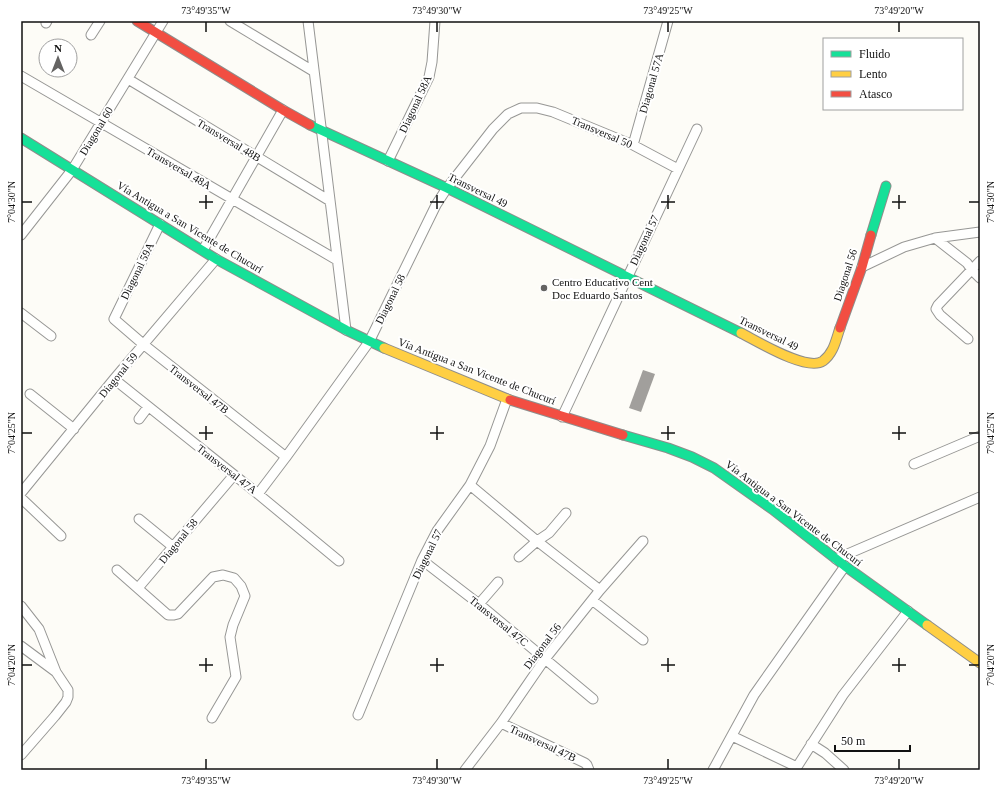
<svg xmlns="http://www.w3.org/2000/svg" width="1001" height="791" font-family="'Times New Roman',serif">
	<rect width="100%" height="100%" fill="#fdfcf7"/>
	<!-- building -->
	<path fill="#a19f9c" d="M643,370L655,374L641,412L629,408Z"/>
	<g fill="none" stroke-linecap="round" stroke-linejoin="round">
		<defs>
			<path id="street" d="M230,21L313,71
				M308,21L346,330
				M46,23L47,21
				M91,35L100,21
				M21,76L337,260
				M128,79L330,201
				M633,145L668,21
				M388,161L429,77L432,62L435,21
				M160,224L114,319L143,344L286,457
				M21,235L72,170L163,21
				M935,238L967,263L972,270L980,278
				M203,250L283,110
				M862,267L904,247L935,238L980,232
				M21,313L51,336
				M968,339L940,315L936,309L938,305L980,261
				M114,379L258,494L339,561
				M30,394L74,429
				M562,417L697,129
				M139,419L148,407
				M914,464L980,436
				M470,485L537,541L600,590
				M21,493L114,379L216,259
				M258,494L286,457L369,342L436,205L447,188L493,129L508,114L521,108H537L553,112L633,145L678,169
				M21,498L61,536
				M139,519L172,546
				M519,557L537,541L549,533L566,513
				M836,559L980,497
				M422,560L479,604L593,699
				M117,570L168,615H174L178,614L213,577L223,575L234,578L241,586L245,596L233,625L230,637L236,677L212,718
				M138,588L234,475
				M592,600L643,640
				M479,604L498,582
				M21,606L39,629L56,672L68,690V697L66,702L55,716L21,755
				M21,646L56,672
				M358,715L422,560L437,531L470,485L490,446L507,399
				M501,723L585,763L587,765L589,770
				M732,736L797,767
				M811,744L825,753L844,770
				M465,770L501,723L545,659L600,590L643,541
				M713,770L754,695L845,566
				M795,770L843,695L908,611"/>
			<path id="fast" d="M310,125L447,188L741,333
				M21,138L216,259L346,330L384,348
				M871,235L886,186
				M623,435L668,448L692,457L714,468L772,509L845,566L927,625"/>
			<path id="slow" d="M741,333C757,341 807,372 823,361C834,353 836,339 840,328
				M384,348L510,400
				M927,625L980,663"/>
			<path id="jam" d="M137,21L283,110L310,125
				M840,328L862,267L871,235
				M510,400L623,435"/>
		</defs>
		<!-- street casing -->
		<use href="#street" stroke="#979795" stroke-width="11"/>
		<!-- fast casing -->
		<use href="#fast" stroke="#8e8d8b" stroke-width="11"/>
		<!-- slow casing -->
		<use href="#slow" stroke="#8e8d8b" stroke-width="11"/>
		<!-- jam casing -->
		<use href="#jam" stroke="#8e8d8b" stroke-width="11"/>
		<!-- street -->
		<use href="#street" stroke="#fffffe" stroke-width="9"/>
		<!-- fast -->
		<use href="#fast" stroke="#16e098" stroke-width="9"/>
		<!-- slow -->
		<use href="#slow" stroke="#ffcf43" stroke-width="9"/>
		<!-- jam -->
		<use href="#jam" stroke="#f24e42" stroke-width="9"/>
	</g>
	<!-- ticks -->
	<path fill="none" stroke="#111" stroke-width="1.5" d="M206,22V32M437,22V32M668,22V32M899,22V32M206,195V209M437,195V209M668,195V209M899,195V209M22,202H32M199,202H213M430,202H444M661,202H675M892,202H906M969,202H979M206,426V440M437,426V440M668,426V440M899,426V440M22,433H32M199,433H213M430,433H444M661,433H675M892,433H906M969,433H979M206,658V672M437,658V672M668,658V672M899,658V672M22,665H32M199,665H213M430,665H444M661,665H675M892,665H906M969,665H979M206,759V769M437,759V769M668,759V769M899,759V769"/>
	<!-- markers -->
	<circle fill="#646362" stroke="#fff" stroke-width="1.5" cx="544" cy="288" r="4"/>
	<g text-anchor="middle" dominant-baseline="central" stroke-width="4" stroke-linejoin="round" paint-order="stroke">
		<!-- street labels -->
		<g font-size="11" fill="#111" stroke="#fff">
			<text transform="translate(651 83) rotate(-74)">Diagonal 57A</text>
			<text transform="translate(415 104) rotate(-65)">Diagonal 58A</text>
			<text transform="translate(96 131) rotate(-59)">Diagonal 60</text>
			<text transform="translate(602 132) rotate(23)">Transversal 50</text>
			<text transform="translate(229 140) rotate(31)">Transversal 48B</text>
			<text transform="translate(179 168) rotate(30)">Transversal 48A</text>
			<text transform="translate(478 190) rotate(26)">Transversal 49</text>
			<text transform="translate(190 227) rotate(31)">Vía Antigua a San Vicente de Chucurí</text>
			<text transform="translate(644 240) rotate(-65)">Diagonal 57</text>
			<text transform="translate(137 271) rotate(-64)">Diagonal 59A</text>
			<text transform="translate(845 275) rotate(-72)">Diagonal 56</text>
			<text transform="translate(390 299) rotate(-64)">Diagonal 58</text>
			<text transform="translate(769 333) rotate(26)">Transversal 49</text>
			<text transform="translate(477 371) rotate(21)">Vía Antigua a San Vicente de Chucurí</text>
			<text transform="translate(118 375) rotate(-51)">Diagonal 59</text>
			<text transform="translate(199 389) rotate(38)">Transversal 47B</text>
			<text transform="translate(227 469) rotate(38)">Transversal 47A</text>
			<text transform="translate(794 513) rotate(37)">Vía Antigua a San Vicente de Chucurí</text>
			<text transform="translate(178 541) rotate(-51)">Diagonal 58</text>
			<text transform="translate(427 554) rotate(-64)">Diagonal 57</text>
			<text transform="translate(499 621) rotate(39)">Transversal 47C</text>
			<text transform="translate(542 646) rotate(-53)">Diagonal 56</text>
			<text transform="translate(543 743) rotate(25)">Transversal 47B</text>
		</g>
		<!-- poi labels -->
		<g font-size="11" fill="#111" stroke="#fff" text-anchor="start">
			<text x="552" y="282">Centro Educativo Cent<tspan x="552" dy="13">Doc Eduardo Santos</tspan></text>
		</g>
	</g>
	<!-- border -->
	<rect width="1001" height="791" fill="none" stroke="#ffffff" stroke-width="44"/>
	<!-- legend -->
	<rect x="823" y="38" width="140" height="72" fill="#ffffff" stroke="#a0a0a0"/>
	<rect x="831" y="51" width="20" height="6" fill="#16e098" stroke="#a0a0a0"/>
	<text x="859" y="58" font-size="12" fill="#111111">Fluido</text>
	<rect x="831" y="71" width="20" height="6" fill="#ffcf43" stroke="#a0a0a0"/>
	<text x="859" y="78" font-size="12" fill="#111111">Lento</text>
	<rect x="831" y="91" width="20" height="6" fill="#f24e42" stroke="#a0a0a0"/>
	<text x="859" y="98" font-size="12" fill="#111111">Atasco</text>
	<!-- north arrow -->
	<g transform="translate(58 58)"><circle r="19" fill="#ffffff" stroke="#a0a0a0"/>
	<path d="M0-3L7 15L0 10L-7 15Z" fill="#646362"/>
	<text y="-6" font-size="11" font-weight="bold" text-anchor="middle" fill="#111111">N</text>
	</g>
	<!-- scale -->
	<path d="M835 745v6h75v-6" fill="none" stroke="#111111" stroke-width="2"/>
	<text x="841" y="745" font-size="12" fill="#111111" stroke="#ffffff" stroke-width="3" paint-order="stroke">50 m</text>
	<rect x="22" y="22" width="957" height="747" fill="none" stroke="#111" stroke-width="1.5"/>
	<g font-size="10" text-anchor="middle" fill="#111">
		<text x="206" y="14">73°49'35"W</text>
		<text x="437" y="14">73°49'30"W</text>
		<text x="668" y="14">73°49'25"W</text>
		<text x="899" y="14">73°49'20"W</text>
		<text transform="translate(11 202) rotate(-90)" y="4">7°04'30"N</text>
		<text transform="translate(990 202) rotate(-90)" y="4">7°04'30"N</text>
		<text transform="translate(11 433) rotate(-90)" y="4">7°04'25"N</text>
		<text transform="translate(990 433) rotate(-90)" y="4">7°04'25"N</text>
		<text transform="translate(11 665) rotate(-90)" y="4">7°04'20"N</text>
		<text transform="translate(990 665) rotate(-90)" y="4">7°04'20"N</text>
		<text x="206" y="784">73°49'35"W</text>
		<text x="437" y="784">73°49'30"W</text>
		<text x="668" y="784">73°49'25"W</text>
		<text x="899" y="784">73°49'20"W</text>
	</g>
</svg>
